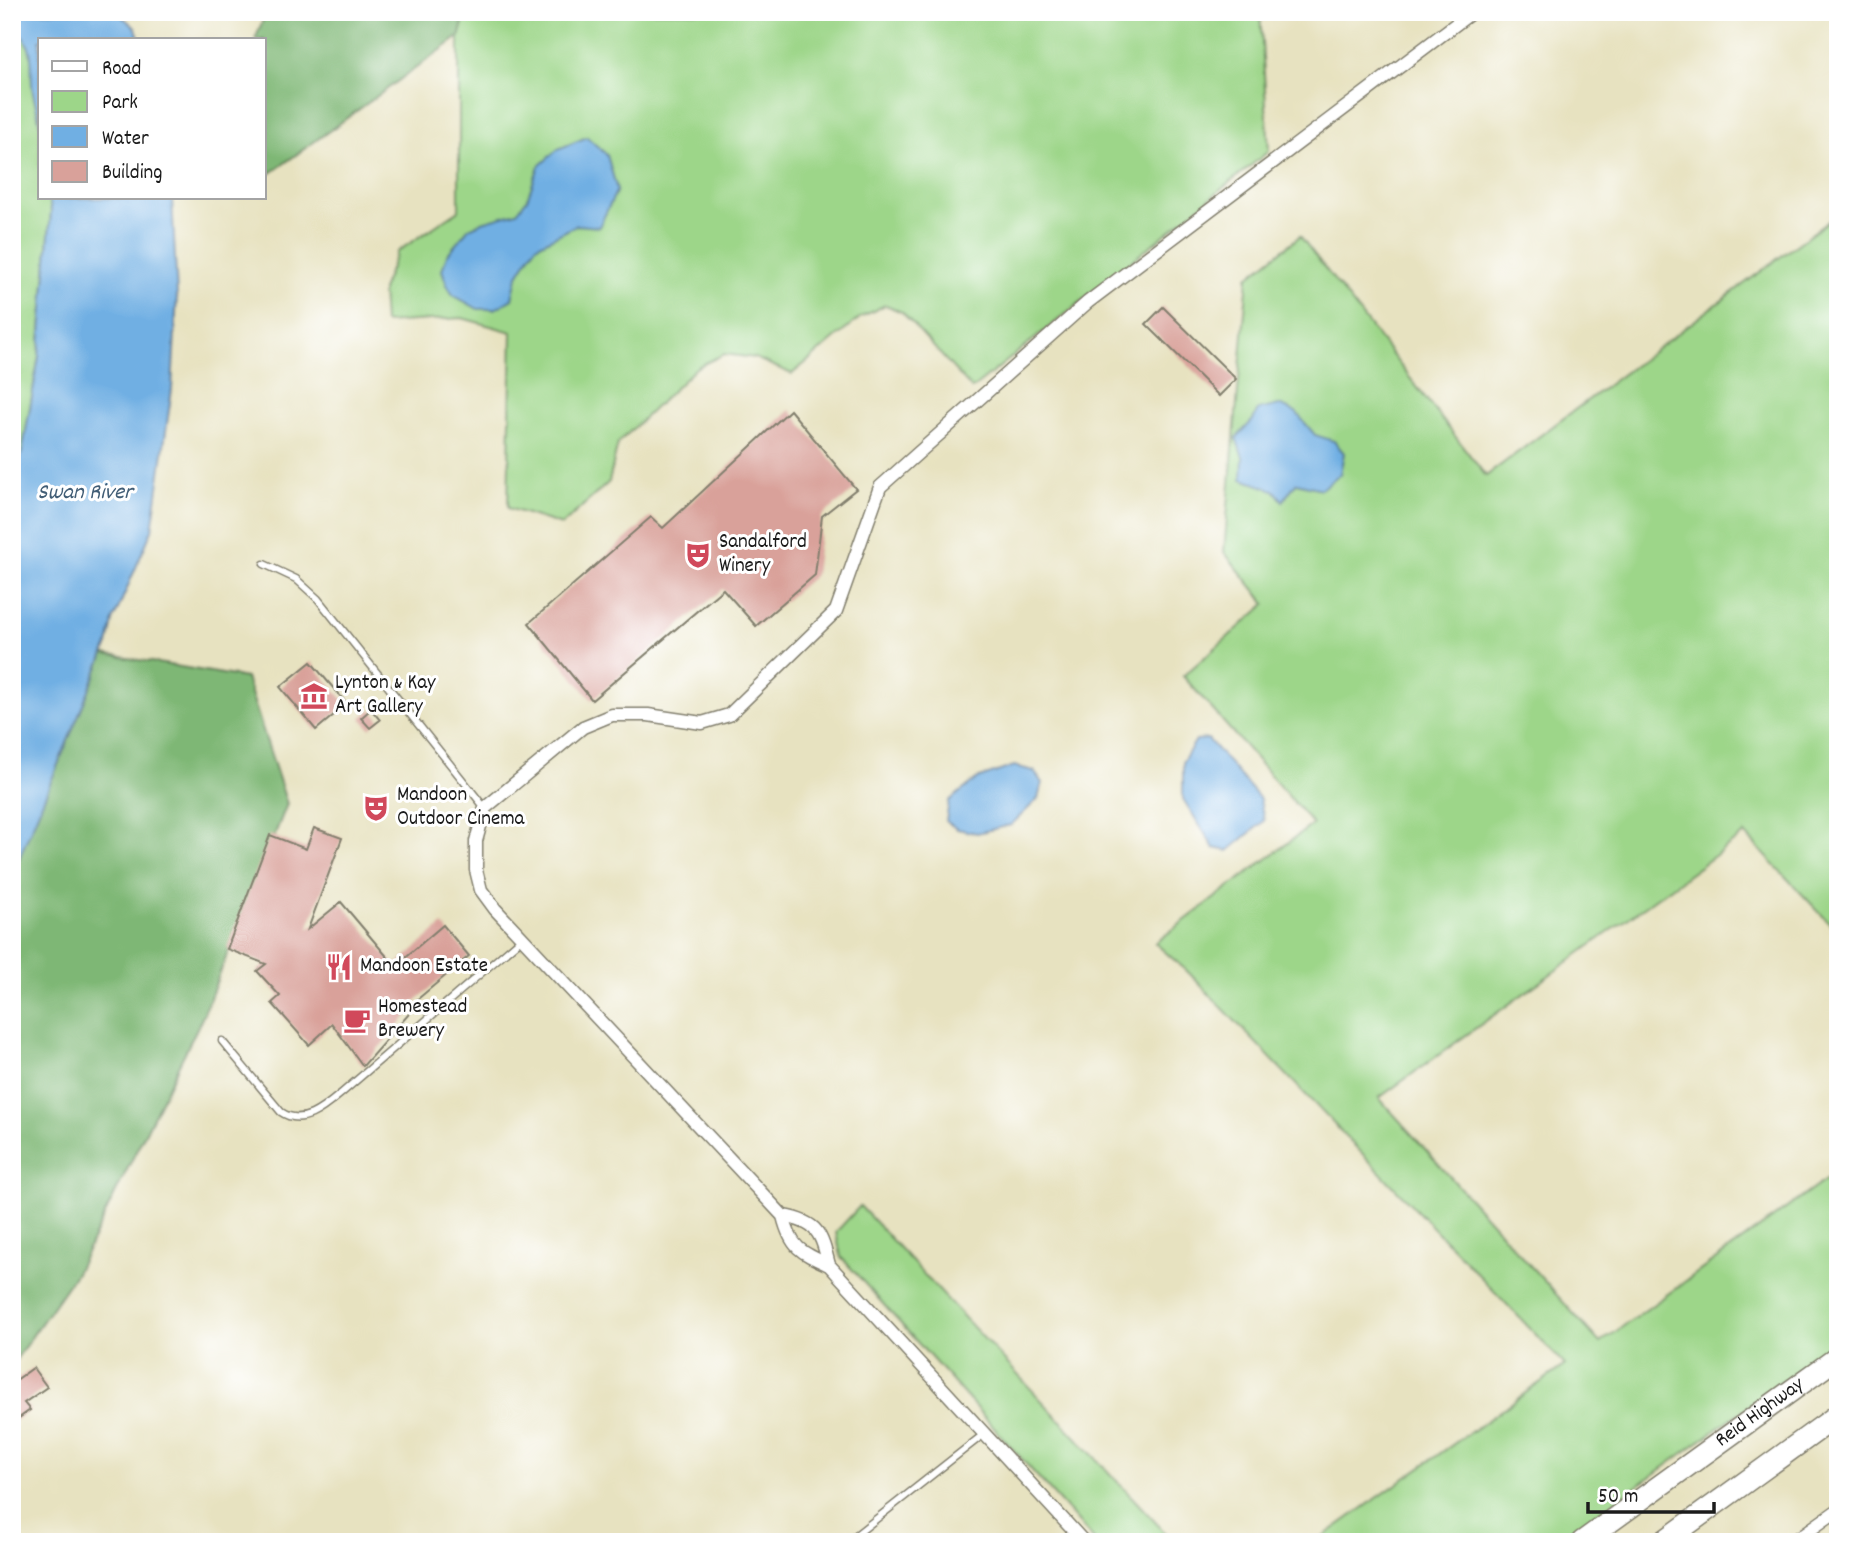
<svg xmlns="http://www.w3.org/2000/svg" width="1850" height="1554" font-family="Dekko,sans-serif">
	<rect width="100%" height="100%" fill="#fff"/>
	<filter id="ink" filterUnits="userSpaceOnUse"><feTurbulence type="fractalNoise" baseFrequency=".0143" numOctaves="2"/><feDisplacementMap in="SourceGraphic" scale="14" xChannelSelector="R" yChannelSelector="G"/><feConvolveMatrix kernelMatrix="1 2 1 2 8 2 1 2 1" color-interpolation-filters="sRGB"/></filter>
	<filter id="wash" filterUnits="userSpaceOnUse"><feTurbulence type="fractalNoise" baseFrequency=".00686" numOctaves="4" result="noise"/><feDisplacementMap in="SourceGraphic" scale="28" xChannelSelector="R" yChannelSelector="G"/><feGaussianBlur stdDeviation="1.57" result="paint"/><feColorMatrix in="noise" values="0 0 0 0 0 0 0 0 0 0 0 0 0 0 0 0 0 1.4 0 .05"/><feComposite in="paint" operator="in"/></filter>
	<g filter="url(#wash)">
		<rect width="100%" height="100%" fill="#e7e2c0"/>
		<!-- green -->
		<path fill="#9dd689" stroke="#5c7952" stroke-width="2" d="M466,12H1260L1269,151L972,389L902,312L885,305L861,317L792,374L755,358L724,354L697,367L618,443L609,482L562,525L508,508L512,332L462,318L384,323L382,290L397,252L459,210V37Z
			M12,28L23,37L30,49L32,60V76L40,126V198H49L51,211L39,356L23,448L12,489Z
			M1838,214V932L1745,834L1379,1098L1600,1343L1838,1171V1341L1652,1476L1555,1542H1315L1565,1365L1188,972L1155,943L1313,824L1183,676L1266,604L1224,552L1248,277L1300,236L1486,476Z
			M860,1206L1174,1542H1096L841,1257L836,1232Z"/>
		<!-- forest -->
		<path fill="#7eb775" stroke="#4d6a48" stroke-width="2" d="M266,12H466L459,37L264,178V40H255Z
			M104,654L246,678L287,804L202,1018L76,1273L12,1365V875Z"/>
		<!-- water -->
		<path fill="#70afe3" stroke="#466680" stroke-width="2" d="M12,12H117L136,28L140,40H40V126C39,115 35,104 33,93C28,67 40,46 12,28Z
			M587,137L607,155L617,190L599,227L577,225L536,246L517,277L512,299L495,309H478L453,295L447,285L442,270L447,255L469,228L482,222L517,212L527,199L539,166L558,149Z
			M49,198H172L177,295L172,389L152,530L113,621L108,645L104,654L12,875V489L23,448L39,356L51,211Z
			M1279,405L1296,412L1315,435L1334,441L1344,453L1340,474L1321,489L1296,483L1283,501L1274,490L1242,479L1243,457L1236,438L1253,420L1258,410Z
			M1208,739L1260,799L1264,821L1228,851L1214,848L1183,799V761L1196,740Z
			M1014,766L1034,771L1042,783L1038,799L1011,825L977,833L957,829L946,821L949,801L977,779Z"/>
		<g id="blocks">
			<!-- building -->
			<path fill="#d9a19a" d="M1163,307L1236,379L1219,396L1146,324Z
				M790,410L856,489L822,516L815,575L756,626L723,589L592,700L529,623L651,517L663,528Z
				M311,662L347,704L316,730L280,687Z
				M371,709L380,720L370,728L361,718Z
				M314,828L342,838L308,929L341,902L395,966L443,925L469,956L413,1003L416,1006L363,1066L332,1024L309,1045L272,1003L280,996L257,971L266,964L227,949L270,835L306,849Z
				M33,1368L47,1387L24,1403L30,1410L12,1423V1383Z"/>
		</g>
	</g>
	<g filter="url(#ink)">
		<use href="#blocks" fill-opacity="0" stroke="#827f6e" stroke-width="2"/>
		<g fill="none" stroke-linecap="round" stroke-linejoin="round">
			<defs>
				<path id="service" d="M264,564L296,579L318,599L485,808
					M222,1041L281,1112C304,1128 327,1105 344,1091L522,938
					M847,1542L984,1434"/>
				<path id="minor" d="M783,1216C818,1222 821,1233 829,1265
					M1084,1542L829,1265C800,1252 791,1248 783,1216L495,909L481,890L476,870V841L485,808L583,727L612,715H648L702,723L729,715L836,611L880,487L1088,302L1472,12
					M1793,1542L1838,1510"/>
				<g id="trunk">
					<path id="s1" d="M1582,1542L1838,1357"/>
					<path d="M1663,1542L1838,1415"/>
				</g>
			</defs>
			<!-- service casing -->
			<use href="#service" stroke="#827f6e" stroke-width="9"/>
			<!-- minor casing -->
			<use href="#minor" stroke="#827f6e" stroke-width="15"/>
			<!-- trunk casing -->
			<use href="#trunk" stroke="#827f6e" stroke-width="24"/>
			<!-- service -->
			<use href="#service" stroke="#fff" stroke-width="6"/>
			<!-- minor -->
			<use href="#minor" stroke="#fff" stroke-width="12"/>
			<!-- trunk -->
			<use href="#trunk" stroke="#fff" stroke-width="21"/>
		</g>
	</g>
	<!-- icons -->
	<defs>
		<symbol id="theatre-bare" viewBox="-9 -9 18 18"><path d="M-5-5.5Q0-4 5-5.5V0Q5 5 0 6Q-5 5-5 0ZM-3.3-2.5H-1v1.5H-3.3ZM1-2.5H3.3v1.5H1ZM-2.8 1Q0 5.5 2.8 1Z" fill="#d1495b" stroke="#fff" stroke-width="2.5" paint-order="stroke"/></symbol>
		<symbol id="museum-bare" viewBox="-9 -9 18 18"><path d="M0-6L6-3V-2H-6V-3ZM-5-1h2V3h-2ZM-1-1h2V3h-2ZM3-1h2V3H3ZM-6 4H6V6H-6Z" fill="#d1495b" stroke="#fff" stroke-width="2.5" paint-order="stroke"/></symbol>
		<symbol id="restaurant-bare" viewBox="-9 -9 18 18"><path d="M-5-6h1v4h1v-4h1v4h1v-4h1v5L-1.5 .5V6h-2V.5L-5-1ZM5-6V6H3V1.5H1.5Q1.5-4 5-6Z" fill="#d1495b" stroke="#fff" stroke-width="2.5" paint-order="stroke"/></symbol>
		<symbol id="cafe-bare" viewBox="-9 -9 18 18"><path d="M-5.5-4.5H6V0H3Q3 3.5 0 3.5H-2.5Q-5.5 3.5-5.5 0ZM3-3.2v2h1.7v-2ZM-6 4.5H4V6H-6Z" fill="#d1495b" stroke="#fff" stroke-width="2.5" paint-order="stroke"/></symbol>
	</defs>
	<g fill-rule="evenodd">
		<use href="#theatre-bare" x="679" y="536" width="38" height="38"/>
		<use href="#museum-bare" x="295" y="677" width="38" height="38"/>
		<use href="#theatre-bare" x="357" y="789" width="38" height="38"/>
		<use href="#restaurant-bare" x="320" y="948" width="38" height="38"/>
		<use href="#cafe-bare" x="338" y="1001" width="38" height="38"/>
	</g>
	<g text-anchor="middle" dominant-baseline="central" stroke-width="6" stroke-linejoin="round" paint-order="stroke">
		<!-- poi labels -->
		<g font-size="21" fill="#1c1c1c" stroke="#fff" text-anchor="start">
			<text x="719" y="543">Sandalford<tspan x="719" dy="24">Winery</tspan></text>
			<text x="335" y="684">Lynton &amp; Kay<tspan x="335" dy="24">Art Gallery</tspan></text>
			<text x="397" y="796">Mandoon<tspan x="397" dy="24">Outdoor Cinema</tspan></text>
			<text x="360" y="967">Mandoon Estate</text>
			<text x="378" y="1008">Homestead<tspan x="378" dy="24">Brewery</tspan></text>
		</g>
		<!-- street labels -->
		<g font-size="21" fill="#1c1c1c" stroke="#fff">
			<text stroke="none"><textPath href="#s1" startOffset="220">Reid Highway</textPath></text>
		</g>
		<!-- water labels -->
		<g font-size="23" font-style="italic" fill="#425e76" stroke="#fff">
			<text x="85" y="493">Swan River</text>
		</g>
	</g>
	<!-- margin -->
	<rect width="1850" height="1554" fill="none" stroke="#fff" stroke-width="42"/>
	<!-- legend -->
	<rect x="38" y="38" width="228" height="161" fill="#ffffff" stroke="#a4a4a4" stroke-width="2"/>
	<rect x="52" y="61" width="35" height="10" fill="#ffffff" stroke="#a4a4a4" stroke-width="2"/>
	<text x="102" y="74" font-size="21" fill="#1c1c1c">Road</text>
	<rect x="52" y="91" width="35" height="21" fill="#9dd689" stroke="#a4a4a4" stroke-width="2"/>
	<text x="102" y="108" font-size="21" fill="#1c1c1c">Park</text>
	<rect x="52" y="126" width="35" height="21" fill="#70afe3" stroke="#a4a4a4" stroke-width="2"/>
	<text x="102" y="144" font-size="21" fill="#1c1c1c">Water</text>
	<rect x="52" y="161" width="35" height="21" fill="#d9a19a" stroke="#a4a4a4" stroke-width="2"/>
	<text x="102" y="178" font-size="21" fill="#1c1c1c">Building</text>
	<!-- scale -->
	<path d="M1588 1502v10h126v-10" fill="none" stroke="#1c1c1c" stroke-width="3.5"/>
	<text x="1598" y="1502" font-size="21" fill="#1c1c1c" stroke="#ffffff" stroke-width="5" paint-order="stroke">50 m</text>
</svg>
